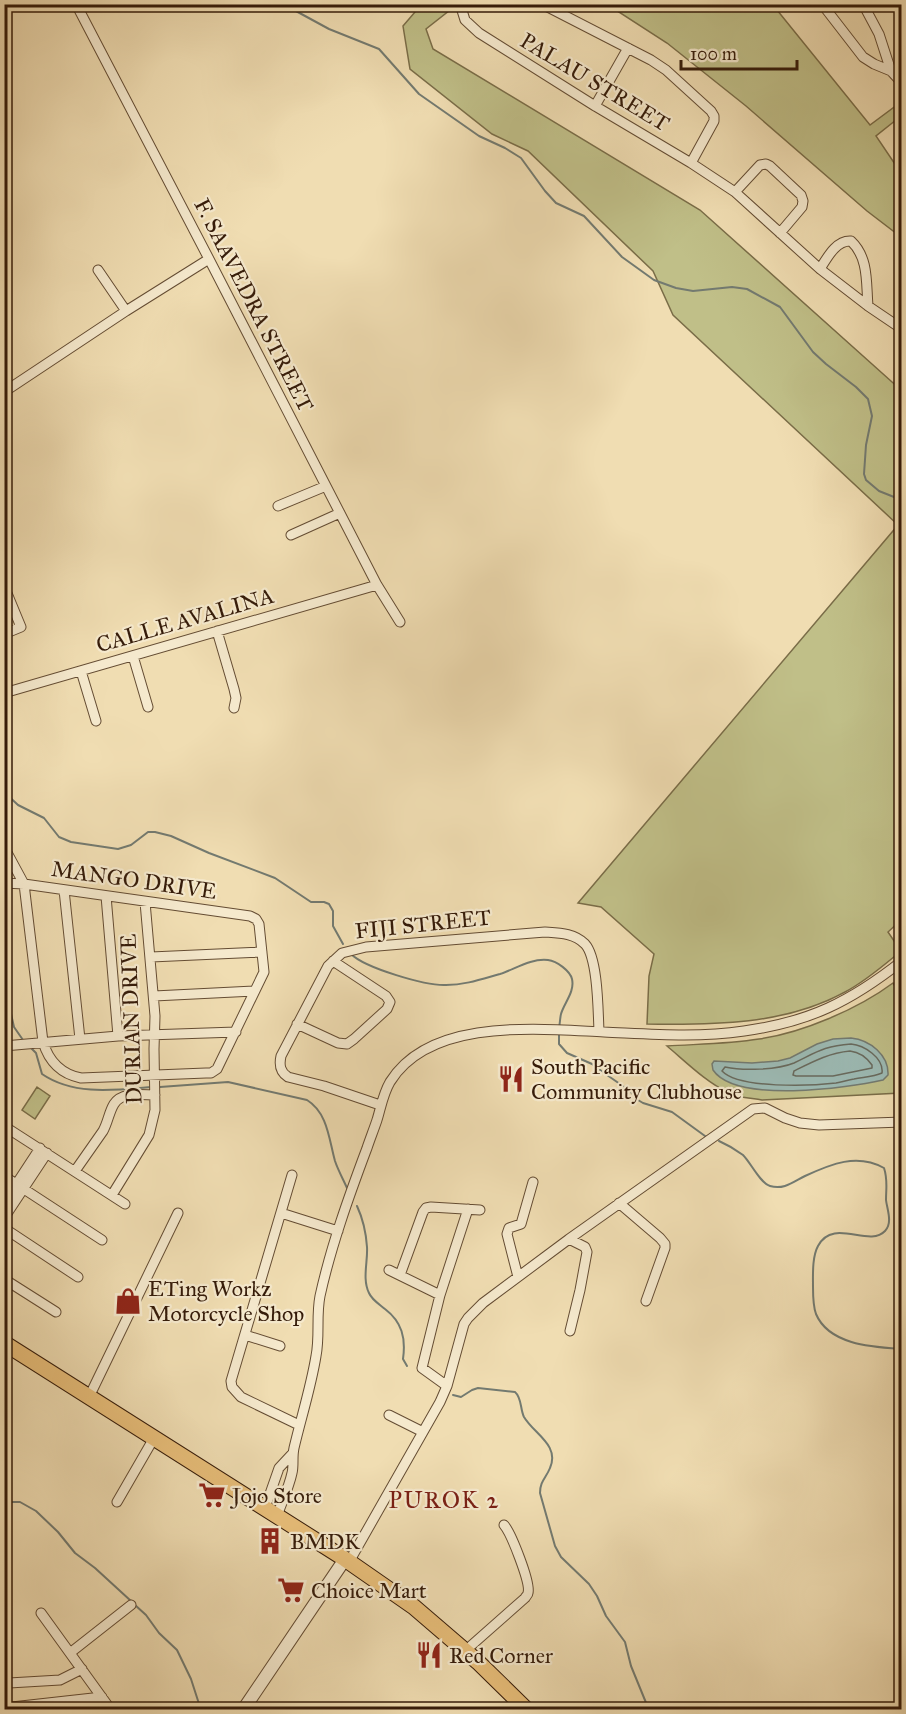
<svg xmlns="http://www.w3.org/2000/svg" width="906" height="1714" font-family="'IM FELL Great Primer',serif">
	<rect width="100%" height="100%" fill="#f0ddb2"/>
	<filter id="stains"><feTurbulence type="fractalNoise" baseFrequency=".00333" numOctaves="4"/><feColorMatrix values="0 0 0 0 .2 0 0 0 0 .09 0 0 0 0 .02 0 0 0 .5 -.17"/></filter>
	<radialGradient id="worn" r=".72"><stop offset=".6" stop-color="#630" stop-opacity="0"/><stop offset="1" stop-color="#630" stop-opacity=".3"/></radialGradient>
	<!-- green -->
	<path fill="#c0bf88" stroke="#7a6d48" stroke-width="1.5" d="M421,5H452L450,10L426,29L433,49L700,210L901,390L902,919L888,932L901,951C884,965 866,981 845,992C785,1025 714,1025 647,1024L649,976L654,954L601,907L578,903L898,525L673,315L653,271L528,151L492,134L410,69L403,26Z
		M608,5H773L870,125L901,102V116L876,136L901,173V237L867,211L746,106L667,43Z
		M893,983L901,996V1093L762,1100C751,1098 739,1098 729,1093C706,1082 686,1062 667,1046C698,1044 728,1044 759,1039C802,1033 858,1009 893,983Z
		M37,1087L50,1096L35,1119L22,1110Z"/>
	<!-- water -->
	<path fill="#9cbab4" stroke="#737a70" stroke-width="1.5" d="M851,1038C870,1040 889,1055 888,1075L883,1080C848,1088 736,1104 713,1070L712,1064L714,1061L752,1063L778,1061L790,1058L817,1044L833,1039Z"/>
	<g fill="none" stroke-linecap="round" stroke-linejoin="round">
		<!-- shore -->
		<path stroke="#686a5e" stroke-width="1.5" d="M851,1044C864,1045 884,1058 882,1073C873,1077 864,1077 854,1079C848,1080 842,1082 836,1083C811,1086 739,1089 722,1071L725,1067C743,1071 777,1070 794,1063C817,1052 824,1046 851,1044Z
			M850,1051C859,1052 867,1058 872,1065V1068L833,1076H796L793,1075L794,1071C814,1061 829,1053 850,1051Z"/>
		<!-- stream -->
		<path stroke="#737a70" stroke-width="2" d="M283,4L329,29L379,49L419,94L479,136L505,148L521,158L545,191L556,203L584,216L622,257L654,280L676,288L693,291L732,287L747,289L780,307L813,352L826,364L856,387L868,399L872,416L866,445L864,474L866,480L879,491L894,497L902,498
			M4,792L18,805L44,818L59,837L71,842L118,849L131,845L148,832H155L171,836L209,853L275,878L311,902H324L329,904L333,911V926L343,944
			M351,954C365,968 426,986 446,985C465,985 482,979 500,974C515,969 531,958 548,960C557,961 570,971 572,979C575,992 564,1003 561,1014C560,1018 560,1023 559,1028
			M4,983L14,1027L23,1040
			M559,1033V1044L567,1053L592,1064L607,1075L630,1091L638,1100L643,1103L672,1112L705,1136
			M31,1048L36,1053L42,1074C74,1096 116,1090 152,1087
			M160,1087L228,1082L307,1100C328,1113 329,1140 335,1161C338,1170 343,1179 347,1188
			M719,1141C728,1145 735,1149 743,1155C751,1163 760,1183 770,1186C784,1190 793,1182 805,1176C831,1164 857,1153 884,1168C888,1180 886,1188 886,1200C887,1209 893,1223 885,1231C869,1248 833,1217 818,1246C812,1257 813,1275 813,1287C813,1296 813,1306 816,1314C829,1345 873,1347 902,1349
			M357,1206C363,1219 366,1232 367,1247C368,1261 362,1279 369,1293C372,1300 379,1304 385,1309C402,1322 406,1338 403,1359L407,1366
			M453,1395L461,1397L472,1390L478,1388L515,1392C522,1398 520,1409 524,1417C534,1434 560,1445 550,1468C546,1478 540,1481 540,1493L555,1546L561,1557L589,1584L597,1596L606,1616L625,1642L631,1666L649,1710
			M4,1502H20L36,1511L58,1532L75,1553L95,1568L131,1601
			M135,1605L146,1615L159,1633L177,1650L191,1679L201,1710"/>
		<defs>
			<path id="minor" d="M76,4L209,259L377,585L400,622
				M460,4L465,20L479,33L595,106L691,163L735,192L820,269L868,306L902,329
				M542,4L651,60L666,70L711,111L714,116V121L691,163
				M822,4L863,57L874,64L891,71
				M863,4L879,34L891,71L902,83
				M595,106L628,48
				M735,192L760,165L766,164L770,166L801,195L803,201L802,207L780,233
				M820,269C827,258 836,240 851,241C869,258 866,283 868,306
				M98,270L126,311
				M4,392L126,311L209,259
				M278,506L326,486
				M291,535L340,513
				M4,586L21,627L4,634
				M217,631L234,689L236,698L234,708
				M133,656L148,707
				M81,671L96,721
				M4,693L377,585
				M4,847L24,884L43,1042C49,1062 61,1074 81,1078L206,1073H211L217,1069L264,972L259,924L256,919L250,916L24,884L4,883
				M64,890L80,1039
				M106,896L118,1036
				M151,957L262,952
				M333,961L386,996L390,1002
				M154,996L254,991
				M297,1024L338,1043L347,1044L354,1039L387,1009L390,1002
				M4,1046L118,1036L236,1032
				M380,1105L324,1086L288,1077C280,1072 279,1065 281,1056L328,966L342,953L366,947L545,932C559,933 574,933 585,944C598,958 598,1011 599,1031
				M4,1126L125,1204
				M75,1171L103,1131C108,1122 109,1112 114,1104C122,1091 143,1095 155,1095
				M292,1175L231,1381L232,1387L241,1397L299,1425
				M4,1176L102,1240
				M112,1195L149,1135L155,1110L154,1049L155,1016L145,902
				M4,1203L40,1148
				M619,1203L660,1238L665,1244V1248L646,1301
				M281,1213L338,1231
				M4,1218L47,1153
				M4,1228L78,1277
				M569,1239L585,1247L587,1252L580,1290L570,1331
				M389,1270L440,1295
				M400,1275L423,1212L426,1208L431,1207L480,1210
				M518,1277L507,1234L509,1228L521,1224L533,1182
				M4,1279L56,1312
				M245,1335L280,1346
				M447,1386L422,1368L440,1295L468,1209
				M89,1397L178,1213
				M389,1415L423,1432
				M117,1502L154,1438
				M265,1508L279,1468L293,1453
				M277,1516C282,1502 289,1487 292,1473C294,1465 292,1457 294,1448C301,1418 311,1387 316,1356C320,1336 316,1316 320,1296C331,1246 349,1196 367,1148C370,1139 374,1129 377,1120C381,1107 383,1094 390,1082C430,1017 539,1029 604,1032C650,1034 697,1038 744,1031C809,1022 850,1002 902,961
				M349,1562L440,1402L447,1386L464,1324L468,1318L483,1303L569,1239L753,1109L765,1108L785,1118L800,1123L819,1125L902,1122
				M41,1613L111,1710
				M465,1651L525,1598C526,1596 528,1595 528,1593C531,1583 511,1533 504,1525
				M70,1653L131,1605
				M9,1683L60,1680L82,1669
				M12,1707L102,1697"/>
			<path id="tertiary" d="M243,1710L345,1559"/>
			<path id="trunk" d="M4,1343L345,1559L414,1607L478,1662L527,1710"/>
		</defs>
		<!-- minor casing -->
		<use href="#minor" stroke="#644c33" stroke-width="11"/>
		<!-- tertiary casing -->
		<use href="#tertiary" stroke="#644c33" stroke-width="14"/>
		<!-- trunk casing -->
		<use href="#trunk" stroke="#351b09" stroke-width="17"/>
		<!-- minor -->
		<use href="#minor" stroke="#f5e9cd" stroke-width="9"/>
		<!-- tertiary -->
		<use href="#tertiary" stroke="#f5e9cd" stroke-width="12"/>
		<!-- trunk -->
		<use href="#trunk" stroke="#e8be79" stroke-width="15"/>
	</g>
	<!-- icons -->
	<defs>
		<symbol id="restaurant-bare" viewBox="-9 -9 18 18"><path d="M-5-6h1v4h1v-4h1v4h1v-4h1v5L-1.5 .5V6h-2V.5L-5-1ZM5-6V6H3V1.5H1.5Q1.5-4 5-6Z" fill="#8f2418" stroke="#f5e9cd" stroke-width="2.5" paint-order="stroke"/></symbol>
		<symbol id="shop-bare" viewBox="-9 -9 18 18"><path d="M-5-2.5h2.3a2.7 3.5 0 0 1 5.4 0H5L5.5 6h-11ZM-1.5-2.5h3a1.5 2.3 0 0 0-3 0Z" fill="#8f2418" stroke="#f5e9cd" stroke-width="2.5" paint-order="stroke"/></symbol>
		<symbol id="supermarket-bare" viewBox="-9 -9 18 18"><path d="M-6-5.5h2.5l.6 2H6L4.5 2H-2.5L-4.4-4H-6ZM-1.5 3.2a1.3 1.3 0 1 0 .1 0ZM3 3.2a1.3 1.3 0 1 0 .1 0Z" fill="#8f2418" stroke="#f5e9cd" stroke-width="2.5" paint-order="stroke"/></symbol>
		<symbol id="building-bare" viewBox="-9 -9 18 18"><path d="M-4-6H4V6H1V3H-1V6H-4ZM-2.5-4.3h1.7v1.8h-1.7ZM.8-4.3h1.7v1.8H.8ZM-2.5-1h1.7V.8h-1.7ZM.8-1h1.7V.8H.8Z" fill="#8f2418" stroke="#f5e9cd" stroke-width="2.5" paint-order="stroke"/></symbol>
	</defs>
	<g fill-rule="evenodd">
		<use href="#restaurant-bare" x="492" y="1060" width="38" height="38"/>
		<use href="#shop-bare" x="109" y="1282" width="38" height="38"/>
		<use href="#supermarket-bare" x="193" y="1476" width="38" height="38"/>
		<use href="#building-bare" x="251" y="1522" width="38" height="38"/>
		<use href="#supermarket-bare" x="272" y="1571" width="38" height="38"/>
		<use href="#restaurant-bare" x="410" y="1636" width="38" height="38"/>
	</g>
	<g text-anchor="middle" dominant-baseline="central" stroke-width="4.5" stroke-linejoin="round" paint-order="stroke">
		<!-- street labels -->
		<g font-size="22" fill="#351b09" stroke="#f5e9cd">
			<text transform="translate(595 82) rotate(31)">PALAU STREET</text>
			<text transform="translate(254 305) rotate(63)">F. SAAVEDRA STREET</text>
			<text transform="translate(185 620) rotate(-16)">CALLE AVALINA</text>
			<text transform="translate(134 880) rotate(8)">MANGO DRIVE</text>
			<text transform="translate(423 924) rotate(-6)">FIJI STREET</text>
			<text transform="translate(131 1019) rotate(-92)">DURIAN DRIVE</text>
		</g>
		<!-- poi labels -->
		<g font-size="22" fill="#351b09" stroke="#f5e9cd" text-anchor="start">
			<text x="531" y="1066">South Pacific<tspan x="531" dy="25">Community Clubhouse</tspan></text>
			<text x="148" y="1288">ETing Workz<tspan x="148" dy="25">Motorcycle Shop</tspan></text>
			<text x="232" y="1495">Jojo Store</text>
			<text x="290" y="1541">BMDK</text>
			<text x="311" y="1590">Choice Mart</text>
			<text x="449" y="1655">Red Corner</text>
		</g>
		<!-- neighbourhood labels -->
		<g font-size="24" letter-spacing="1.5" fill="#7a1f14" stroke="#f5e9cd">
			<text x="444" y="1500">PUROK 2</text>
		</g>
	</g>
	<!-- margin -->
	<rect width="906" height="1714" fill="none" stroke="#f0ddb2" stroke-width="24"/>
	<rect x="6" y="6" width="894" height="1702" fill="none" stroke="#351b09" stroke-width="3"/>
	<rect x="12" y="12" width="882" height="1690" fill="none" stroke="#351b09" stroke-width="1.5"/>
	<!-- scale -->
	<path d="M681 60v9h116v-9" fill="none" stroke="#351b09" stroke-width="3"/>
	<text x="690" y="60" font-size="18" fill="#351b09" stroke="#f5e9cd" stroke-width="4.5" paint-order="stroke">100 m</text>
	<rect width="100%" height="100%" filter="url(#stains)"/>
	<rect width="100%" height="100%" fill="url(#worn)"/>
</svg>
